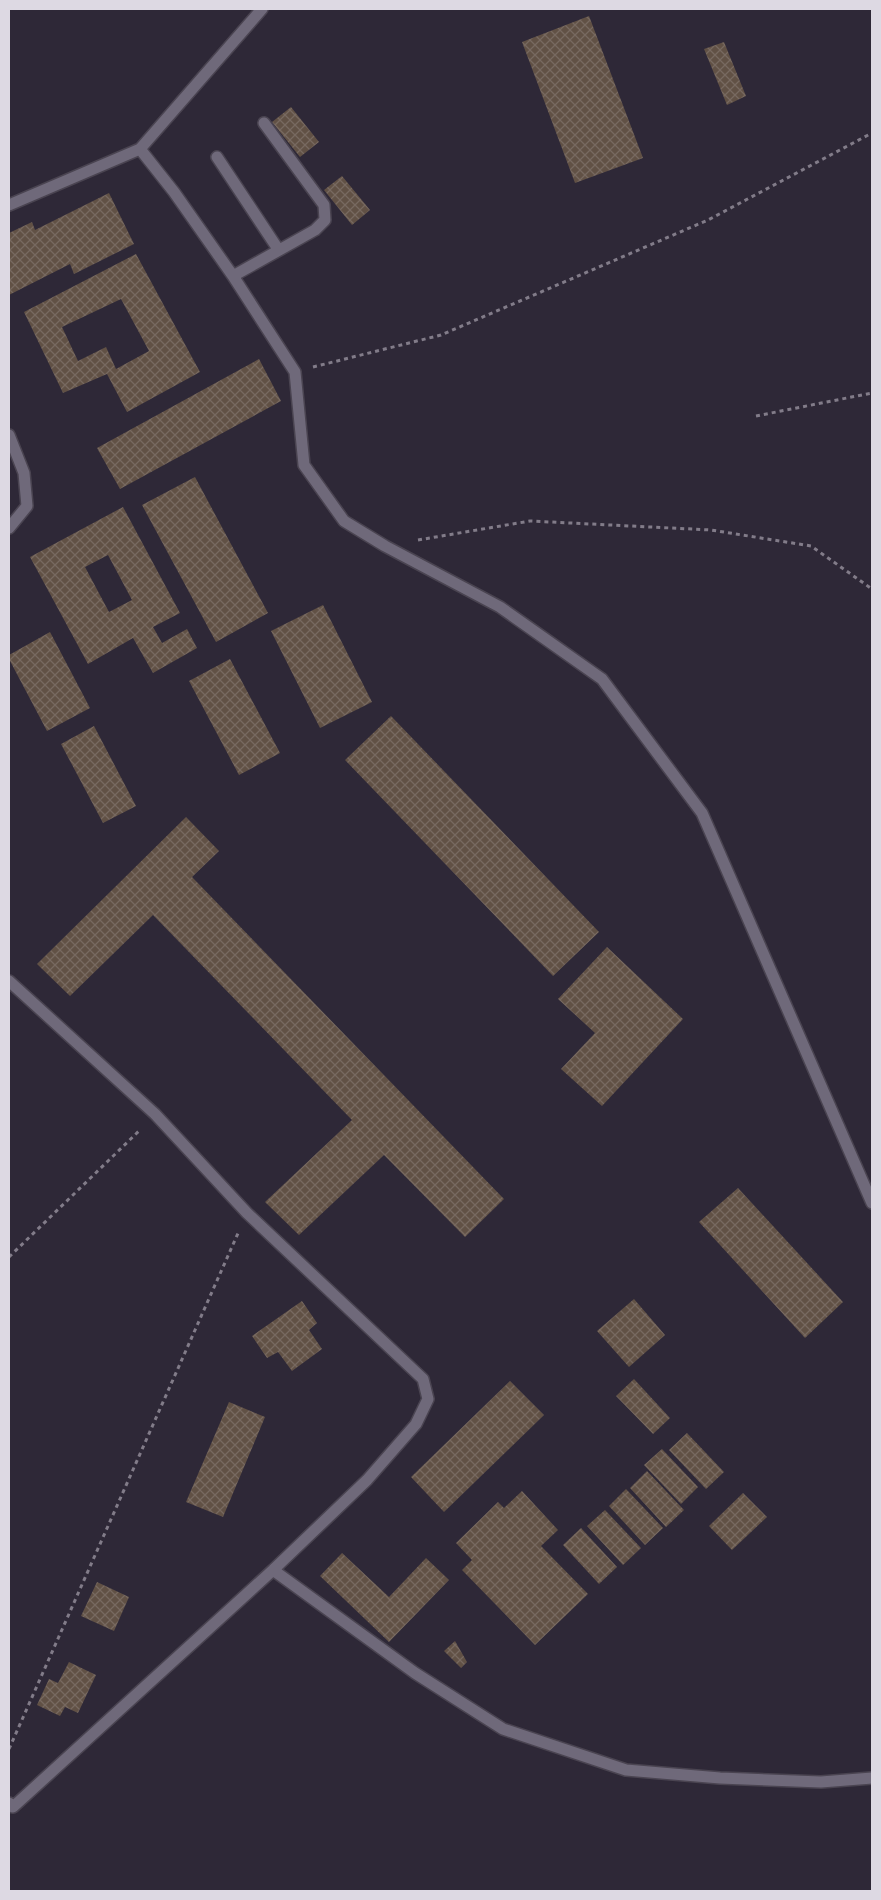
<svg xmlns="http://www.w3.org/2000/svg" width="881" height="1900" font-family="'Source Sans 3',sans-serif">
	<defs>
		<pattern id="building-cross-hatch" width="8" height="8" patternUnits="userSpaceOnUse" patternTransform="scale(1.25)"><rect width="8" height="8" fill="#615145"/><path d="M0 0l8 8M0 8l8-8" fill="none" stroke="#776960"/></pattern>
	</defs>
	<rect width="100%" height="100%" fill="#2e2837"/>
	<!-- building -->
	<path fill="url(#building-cross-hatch)" fill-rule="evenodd" d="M589,16L643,158L575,183L522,42Z
		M724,42L746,96L727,105L704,49Z
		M291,107L319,142L300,157L272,122Z
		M342,176L370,210L352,225L324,190Z
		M109,193L134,244L74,274L70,264L9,295V233L32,222L35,230Z
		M136,254L200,372L127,412L107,374L63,393L24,312ZM121,299L149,351L116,369L106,347L78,361L62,327Z
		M259,359L281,401L120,489L97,448Z
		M195,477L268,613L216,642L142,505Z
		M123,507L180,613L153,627L162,643L187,629L197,648L153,673L133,638L88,664L30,557ZM108,555L132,600L109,612L85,567Z
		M323,605L372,702L320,728L271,631Z
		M50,632L90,708L47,731L9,659V655Z
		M230,659L280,753L239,775L189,681Z
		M391,716L599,932L553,976L345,760Z
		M94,726L136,806L103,823L61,744Z
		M186,817L219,851L192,877L504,1199L465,1237L384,1155L299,1235L265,1202L352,1120L153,915L70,996L37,964Z
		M607,947L683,1019L602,1106L561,1069L595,1033L558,999Z
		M738,1188L843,1302L805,1338L699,1222Z
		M634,1299L665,1335L629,1367L597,1331Z
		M302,1301L317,1323L309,1330L322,1349L292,1371L278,1352L267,1358L252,1336Z
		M634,1379L670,1418L653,1434L616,1396Z
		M510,1381L544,1415L444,1512L411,1477Z
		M229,1402L265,1417L223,1517L186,1502Z
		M687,1433L724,1472L706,1489L669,1450Z
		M662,1449L698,1487L681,1504L644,1465Z
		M647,1471L684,1510L666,1527L630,1488Z
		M626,1489L663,1528L645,1545L609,1506Z
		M522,1491L558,1530L541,1546L588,1594L535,1645L462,1570L472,1560L456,1543L498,1502L504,1508Z
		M743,1493L767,1517L732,1550L709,1526Z
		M605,1510L641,1548L623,1565L587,1526Z
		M581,1528L617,1567L599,1584L563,1545Z
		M342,1553L389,1597L426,1558L449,1580L389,1642L320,1576Z
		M97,1582L129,1597L114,1631L81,1616Z
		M455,1641L467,1662L461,1668L444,1651Z
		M69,1662L96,1675L78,1713L65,1707L60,1716L37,1705L49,1679L58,1683Z"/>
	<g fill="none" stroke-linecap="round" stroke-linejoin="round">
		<defs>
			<path id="lane" d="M262,9L140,149L174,192L233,276L295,372L304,465L344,521L385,546L500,607L602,679L702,813L872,1203
				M217,157L278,249
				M9,205L140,149
				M233,276L315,230L325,220L324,205L264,123
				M9,435L24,473L27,506L9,528
				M9,981L155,1114L247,1213L423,1379L428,1399L416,1424L367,1480L273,1570L13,1807L9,1803
				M273,1570L415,1673L503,1729L626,1770L720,1778L821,1782L872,1778"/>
		</defs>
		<!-- lane casing -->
		<use href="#lane" stroke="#4a4451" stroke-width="14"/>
		<!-- path -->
		<path stroke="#827c89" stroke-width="3" stroke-dasharray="4 4" stroke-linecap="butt" d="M313,367L441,335L708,220L872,133
			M756,416L872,393
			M418,540L530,521L711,530L811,546L872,589
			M9,1257L141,1129
			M9,1749L239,1231"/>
		<!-- lane -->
		<use href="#lane" stroke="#6f697a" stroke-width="11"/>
	</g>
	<!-- border -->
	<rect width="881" height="1900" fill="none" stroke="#ddd9e3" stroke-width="20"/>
</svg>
